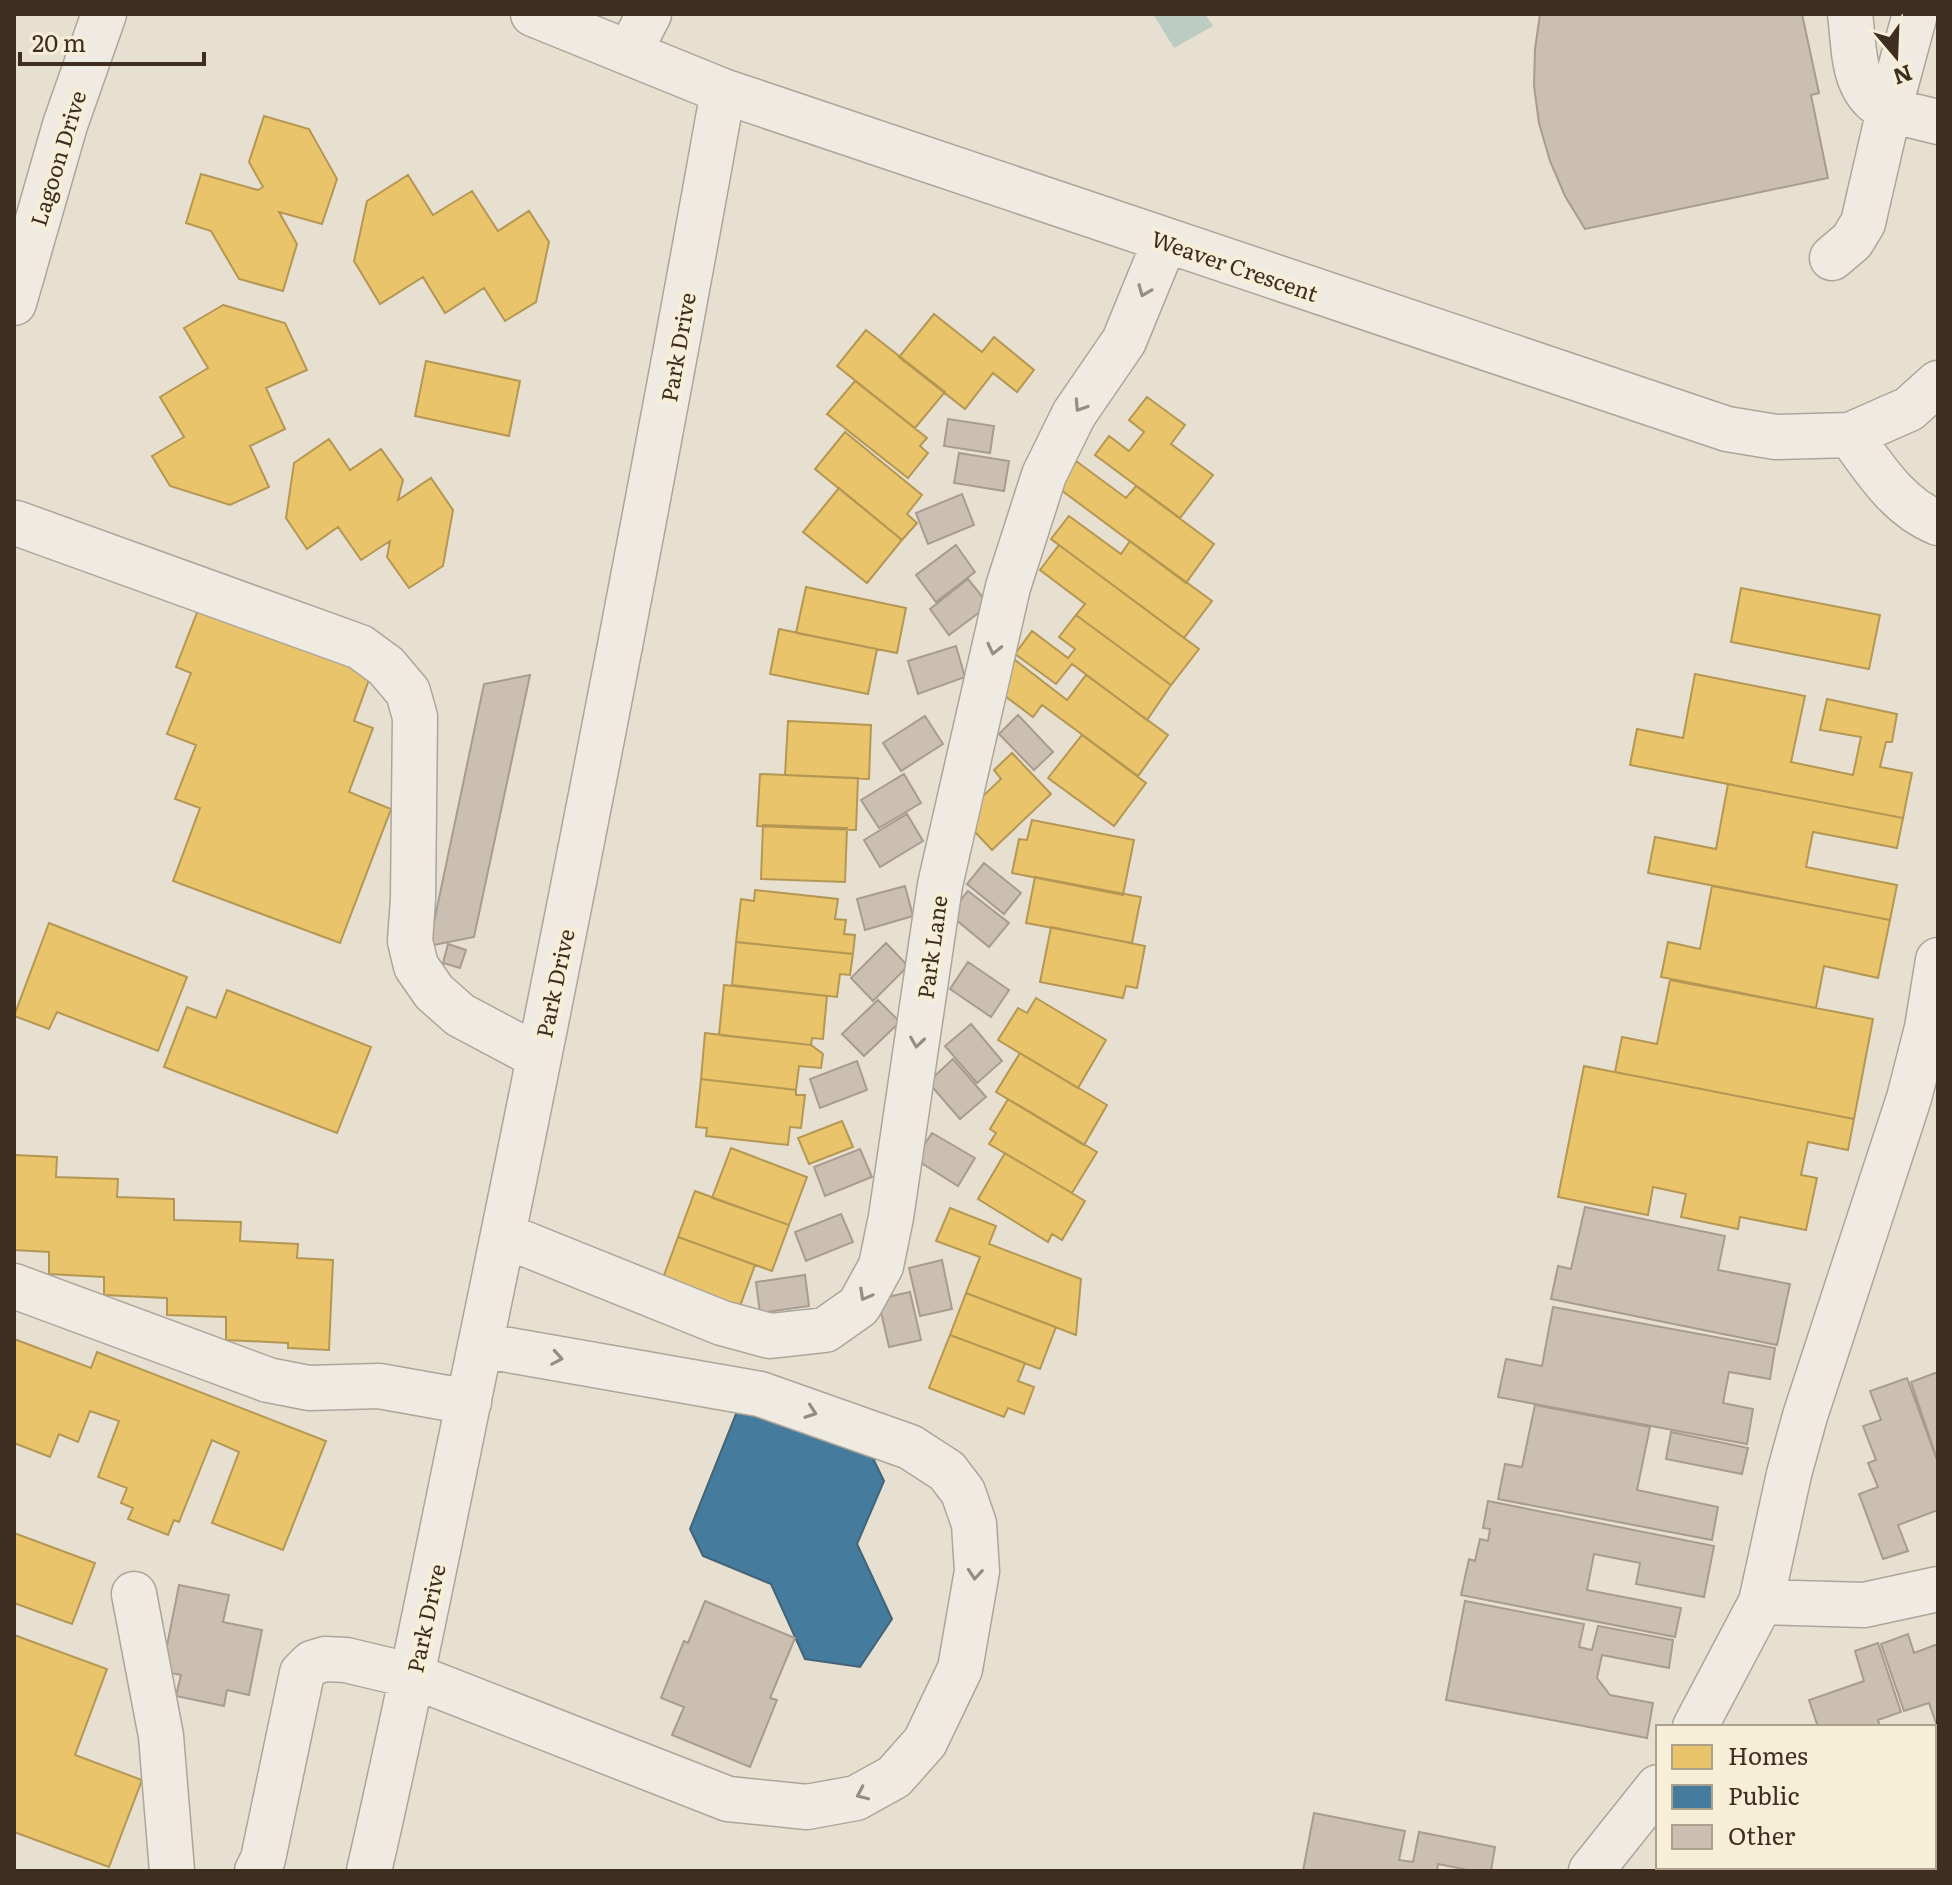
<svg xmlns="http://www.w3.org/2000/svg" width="1952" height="1885" font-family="Literata,serif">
	<rect width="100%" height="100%" fill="#e7e0d1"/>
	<!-- water -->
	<path fill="#bcccc2" d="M1153,14H1205L1213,26L1174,48Z"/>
	<!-- homes -->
	<path fill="#e9c46a" stroke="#b59754" stroke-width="2" d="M264,116L309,129L337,179L322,224L279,212L297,244L283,291L239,279L211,231L186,223L201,174L258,190L263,187L249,162Z
		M408,175L433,215L472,191L498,231L529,211L549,242L536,302L505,321L484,288L445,313L423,277L380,304L354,261L367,201Z
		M223,305L285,323L307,370L266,388L285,429L250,446L269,487L230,505L170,486L152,456L184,437L160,397L208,368L184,328Z
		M934,314L982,352L994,337L1034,370L1017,392L993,373L965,409L899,357Z
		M866,330L945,392L915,428L837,366Z
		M426,361L520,381L509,436L415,416Z
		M855,381L927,438L920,446L928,453L908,478L827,414Z
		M1147,397L1185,425L1171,444L1213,475L1180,518L1095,455L1109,436L1129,451L1144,432L1129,420Z
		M845,432L922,495L907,514L917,523L902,540L815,469Z
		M329,439L350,470L381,449L403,480L398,500L431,478L453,510L443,566L409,588L387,557L390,541L361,560L338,527L307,549L286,518L294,463Z
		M1076,461L1126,498L1136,486L1214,544L1186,583L1057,487Z
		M839,488L902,540L867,583L803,532Z
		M1069,516L1121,554L1130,541L1212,601L1184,638L1051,539Z
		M1059,545L1199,649L1171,685L1076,615L1085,604L1040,570Z
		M806,587L906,608L897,653L796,633Z
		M1741,588L1880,615L1869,669L1731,642Z
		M198,610L371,674L354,721L373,728L349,792L391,809L340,943L173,881L200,808L175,799L196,745L167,734L191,673L176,667Z
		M1076,615L1171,685L1147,720L1072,664L1056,684L1015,654L1032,631L1068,658L1075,649L1059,637Z
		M779,629L877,649L868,694L770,674Z
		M1011,657L1067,700L1086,675L1168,735L1138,776L1042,705L1033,717L990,685Z
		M1695,674L1805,696L1791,762L1853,775L1861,737L1820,730L1827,699L1897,714L1892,742H1886L1880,767L1912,773L1903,818L1630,765L1637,729L1683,738Z
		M788,721L871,725L869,779L785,775Z
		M1082,735L1146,783L1114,826L1048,778Z
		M1012,753L1051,794L992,850L961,817L1001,779L994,770Z
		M760,774L858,778L856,830L757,826Z
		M1728,784L1903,818L1897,848L1813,832L1806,867L1897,885L1890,920L1648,873L1655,837L1716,849Z
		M1032,820L1134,840L1123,895L1012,873L1019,839L1027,840Z
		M763,825L847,828L845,882L761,879Z
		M1035,877L1141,897L1132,943L1026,923Z
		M1712,886L1890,920L1878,978L1824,966L1816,1008L1661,977L1668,942L1700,949Z
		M755,890L838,899L835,919L846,920L844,934L855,935L853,954L736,942L741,899L754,901Z
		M49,923L187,977L158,1051L57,1012L49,1029L14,1016Z
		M1051,927L1145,946L1137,988L1126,986L1123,998L1040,982Z
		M736,942L853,954L850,975L840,974L837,997L732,985Z
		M1670,980L1873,1019L1854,1119L1615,1072L1622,1037L1657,1044Z
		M724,985L827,996L823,1039L812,1038L811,1045L719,1035Z
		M227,990L371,1047L337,1133L164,1067L187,1007L216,1018Z
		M1036,998L1106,1040L1078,1088L998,1040L1018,1008L1027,1013Z
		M705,1033L811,1045L823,1054L821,1068L799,1066L796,1090L701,1079Z
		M1020,1053L1107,1105L1084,1145L996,1092Z
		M1584,1066L1854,1119L1848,1150L1808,1142L1801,1175L1817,1178L1806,1230L1740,1217L1738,1229L1681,1217L1686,1194L1653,1187L1648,1215L1558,1197Z
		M701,1079L796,1090V1095H805L801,1128L790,1127L788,1145L706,1136L707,1128L696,1127Z
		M1008,1099L1097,1152L1072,1193L989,1144L996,1133L990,1129Z
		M842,1121L853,1147L809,1164L798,1138Z
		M731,1148L807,1177L789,1225L712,1198Z
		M1005,1153L1085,1201L1062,1240L1052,1234L1048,1242L978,1199Z
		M14,1155L57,1157L56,1177L118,1179L117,1197L174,1199V1220L241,1222L240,1241L298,1244L297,1258L333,1260L329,1350L288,1348V1343L226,1340V1317L167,1315V1298L104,1295V1277L49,1274V1252L14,1250Z
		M695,1191L789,1225L772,1271L678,1237Z
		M950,1208L996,1226L989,1244L1081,1279L1076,1335L966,1293L980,1257L936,1241Z
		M678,1237L755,1265L736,1317L659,1289Z
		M966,1293L1056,1327L1040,1369L950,1335Z
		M950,1335L1025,1363L1018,1381L1034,1387L1024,1414L1008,1408L1004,1417L929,1388Z
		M14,1339L91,1368L97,1352L326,1441L283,1550L212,1523L239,1452L212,1440L179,1522L174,1520L168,1535L128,1519L133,1508L121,1503L127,1488L98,1477L119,1421L90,1411L78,1442L59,1434L50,1457L14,1443Z
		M14,1533L95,1563L72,1624L14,1603Z
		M14,1635L107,1669L75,1755L142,1780L109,1867L14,1832Z"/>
	<!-- public -->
	<path fill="#457b9d" stroke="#436478" stroke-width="2" d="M740,1404L872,1456L884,1481L857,1544L892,1619L860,1667L805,1659L771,1584L703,1556L690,1529Z"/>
	<!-- building -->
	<path fill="#cbbfb2" stroke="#a89c90" stroke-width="2" d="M1540,14H1802L1819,93L1811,95L1828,178L1585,229L1565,196L1550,161L1539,123L1534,86L1535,49Z
		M948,419L994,426L990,453L944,446Z
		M959,453L1009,461L1004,491L954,483Z
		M962,494L974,525L928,544L916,513Z
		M956,545L975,572L936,602L916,575Z
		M968,579L989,605L949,635L930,609Z
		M956,646L965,677L918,694L908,661Z
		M530,675L474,937L429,946L484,684Z
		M1018,715L1053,752L1034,770L999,734Z
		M925,716L943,744L901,771L883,743Z
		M904,774L921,803L879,828L861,800Z
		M907,814L923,841L880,867L864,840Z
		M984,863L1021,893L1004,914L967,884Z
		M905,886L913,916L865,930L857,899Z
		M968,891L1009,923L989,947L949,914Z
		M886,943L908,966L873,1001L851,978Z
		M448,944L466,950L460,968L443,963Z
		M968,962L1009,990L991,1017L950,989Z
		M878,1000L900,1022L864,1056L842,1034Z
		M971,1024L1002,1061L977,1083L945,1046Z
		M953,1059L986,1097L960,1119L928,1082Z
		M857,1061L867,1090L820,1108L810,1079Z
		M932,1133L975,1158L958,1186L915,1159Z
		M860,1149L872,1177L825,1196L814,1167Z
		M1585,1207L1725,1236L1718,1270L1790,1284L1777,1345L1551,1299L1558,1266L1571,1269Z
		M841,1214L853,1242L806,1261L795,1232Z
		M942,1260L952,1309L920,1316L909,1268Z
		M805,1275L809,1306L760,1313L756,1282Z
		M910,1292L921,1340L889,1347L878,1299Z
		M1553,1307L1775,1348L1770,1379L1729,1372L1723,1403L1753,1409L1747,1444L1498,1397L1506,1359L1542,1366Z
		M1938,1372V1462L1911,1382Z
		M1907,1378L1938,1463V1510L1898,1525L1908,1551L1883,1559L1859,1494L1878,1487L1868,1463L1876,1460L1863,1426L1881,1420L1870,1391Z
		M1535,1405L1650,1427L1637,1490L1718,1507L1712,1540L1498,1499L1505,1464L1522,1467Z
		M1671,1432L1748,1448L1742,1474L1666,1459Z
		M1488,1501L1714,1546L1704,1597L1636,1584L1640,1563L1594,1554L1587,1590L1681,1608L1675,1637L1461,1595L1469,1559L1475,1561L1480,1539L1488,1541L1490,1529L1483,1528Z
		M179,1585L229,1595L223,1622L262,1630L249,1695L227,1690L224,1706L176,1696L181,1675L162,1671Z
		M705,1601L795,1638L770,1698L777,1700L750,1767L672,1735L684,1707L661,1698L684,1641L688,1643Z
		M1465,1601L1584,1624L1579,1647L1592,1650L1598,1626L1673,1640L1669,1668L1602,1655L1597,1678L1610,1695L1653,1703L1647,1738L1446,1700Z
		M1908,1634L1914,1653L1938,1644V1729L1929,1703L1904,1711L1881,1644Z
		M1878,1643L1901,1712L1878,1720L1880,1727H1818L1809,1700L1864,1681L1855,1651Z
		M1314,1813L1405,1831L1399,1860L1413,1862L1419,1832L1495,1847L1491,1871H1473L1438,1864L1437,1871H1303Z
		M1661,1867H1706L1711,1871H1657Z
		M1714,1867H1829L1825,1871H1716Z"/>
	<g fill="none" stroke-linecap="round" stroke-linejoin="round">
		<defs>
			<path id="minor" d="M533,14L723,91L1727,429L1776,437L1850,435L1909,409L1938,383
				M1850,14C1855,51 1851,93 1889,110L1915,14
				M629,53L649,14
				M1832,258L1852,241L1863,223L1889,110L1938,122
				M14,303L65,125L104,14
				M1850,435C1875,469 1898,507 1938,523
				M16,523L360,647L386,666L408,692L415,717L413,899L410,941L416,966L434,992L460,1015L539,1057
				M503,1235L722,1323L770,1336L825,1330L859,1306L881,1266L891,1217L940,885L1008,587L1044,475L1074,414L1124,341L1165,241
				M14,1286L268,1380L309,1388L379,1386L469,1402
				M134,1594L161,1736L172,1871
				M1761,1602L1864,1605L1938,1589
				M1695,1727L1761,1602L1789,1474L1805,1416L1909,1098L1927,1028L1938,960
				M257,1871L263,1859L302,1673L312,1663L325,1659L346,1660L413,1676L728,1799L807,1807L856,1798L894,1777L925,1742L960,1669L977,1571L974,1524L963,1492L947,1471L910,1447L760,1394L480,1345
				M369,1871C411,1690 446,1508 484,1327C569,916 649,504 723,91
				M1591,1871L1658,1787"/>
		</defs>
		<!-- minor casing -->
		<use href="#minor" stroke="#ada599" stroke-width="47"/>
		<!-- minor -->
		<use href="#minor" stroke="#efebe3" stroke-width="44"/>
	</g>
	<!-- one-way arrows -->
	<defs><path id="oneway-chevron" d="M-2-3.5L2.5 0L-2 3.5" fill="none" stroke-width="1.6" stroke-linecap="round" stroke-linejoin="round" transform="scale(2)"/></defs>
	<g stroke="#968c82">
		<use href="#oneway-chevron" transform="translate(1144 291) rotate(112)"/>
		<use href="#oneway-chevron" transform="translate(1080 406) rotate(123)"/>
		<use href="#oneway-chevron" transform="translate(994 649) rotate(103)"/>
		<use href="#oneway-chevron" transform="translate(917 1042) rotate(98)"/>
		<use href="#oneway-chevron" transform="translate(865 1295) rotate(119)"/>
		<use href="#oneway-chevron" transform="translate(557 1358) rotate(10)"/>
		<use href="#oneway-chevron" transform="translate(811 1412) rotate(19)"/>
		<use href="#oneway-chevron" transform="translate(975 1574) rotate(95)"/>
		<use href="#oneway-chevron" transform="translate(862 1794) rotate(156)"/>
	</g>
	<g text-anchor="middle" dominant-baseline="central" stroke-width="8" stroke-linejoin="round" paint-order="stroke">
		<!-- street labels -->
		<g font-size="22" fill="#3d2e20" stroke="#f7eed8">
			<text transform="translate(57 158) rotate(-73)">Lagoon Drive</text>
			<text transform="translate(1235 265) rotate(19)">Weaver Crescent</text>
			<text transform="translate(677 347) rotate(-80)">Park Drive</text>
			<text transform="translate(931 947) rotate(-82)">Park Lane</text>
			<text transform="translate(554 983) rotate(-78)">Park Drive</text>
			<text transform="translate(425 1618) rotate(-78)">Park Drive</text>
		</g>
	</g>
	<!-- border -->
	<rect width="1952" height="1885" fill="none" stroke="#3d2e20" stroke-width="32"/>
	<!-- legend -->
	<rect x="1656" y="1725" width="280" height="144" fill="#f7eed8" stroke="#ada18e" stroke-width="2"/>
	<rect x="1672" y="1745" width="40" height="24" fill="#e9c46a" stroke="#ada18e" stroke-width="2"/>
	<text x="1728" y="1765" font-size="24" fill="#3d2e20">Homes</text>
	<rect x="1672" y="1785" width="40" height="24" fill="#457b9d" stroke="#ada18e" stroke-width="2"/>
	<text x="1728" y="1805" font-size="24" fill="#3d2e20">Public</text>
	<rect x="1672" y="1825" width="40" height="24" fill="#cbbfb2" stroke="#ada18e" stroke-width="2"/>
	<text x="1728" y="1845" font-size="24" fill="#3d2e20">Other</text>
	<!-- north arrow -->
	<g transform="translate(1896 56) rotate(161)" stroke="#f7eed8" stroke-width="6" paint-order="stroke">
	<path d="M0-6L14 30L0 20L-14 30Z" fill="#3d2e20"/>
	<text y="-12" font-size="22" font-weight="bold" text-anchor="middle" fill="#3d2e20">N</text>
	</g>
	<!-- scale -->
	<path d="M20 52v12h184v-12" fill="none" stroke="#3d2e20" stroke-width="4"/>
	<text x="32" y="52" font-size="24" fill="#3d2e20" stroke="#f7eed8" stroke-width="6" paint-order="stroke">20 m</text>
</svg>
